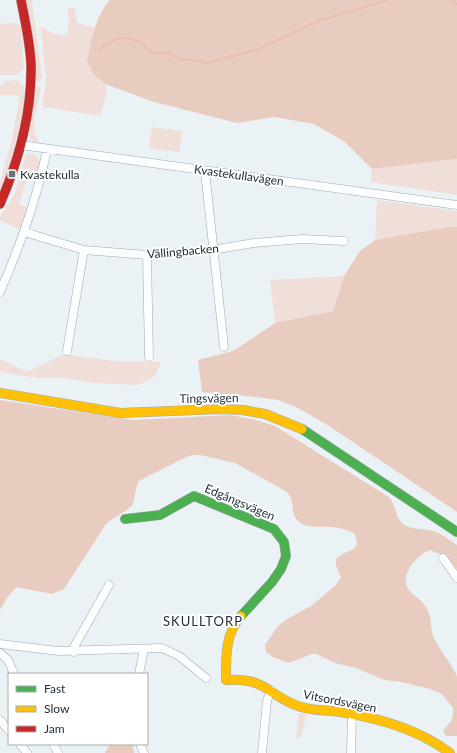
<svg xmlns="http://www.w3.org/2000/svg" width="457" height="753" font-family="Lato,sans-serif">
	<rect width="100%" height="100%" fill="#ebf2f6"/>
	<!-- green -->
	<path fill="#f0dfd9" d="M26,0H32L42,78L39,82L36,81Z
		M67,8H75L77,23L95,28L87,62L94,75L105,84L107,93L100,116L42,107L46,82L41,26L52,33L67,36L69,22Z
		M12,23L18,24L21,27L24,68L16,75H0V24Z
		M16,80C20,82 24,84 24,89C26,105 9,177 0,189V182L12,139L20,95H0V87L6,81Z
		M38,86L41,88C39,104 28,127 39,141L37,143L31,141L29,135L35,87Z
		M152,127L182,131L179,152L149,148Z
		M29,153L37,156L40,162L36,177L28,175L19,204L27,207L20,230L0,220V216L15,193L25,156Z
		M457,159V195L370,182L372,169Z
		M377,200L457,211V227L375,240Z
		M344,276L333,311L275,323L270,280Z
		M64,354L114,361L161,362L155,376L148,381L137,385L94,383L63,378H37L0,372V359L27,372Z
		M299,713L307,715L300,738L296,739Z"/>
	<!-- forest -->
	<path fill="#e9ccc0" d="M110,0H457V159L372,169L345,142L314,124L274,117L237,123L154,102L105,84L94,75L87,62C91,42 95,16 110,0Z
		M449,227H457V512L329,426L298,408L278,400L256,397L202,392L198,360L233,351L275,323L333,311L344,276L360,251L375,240Z
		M0,400L134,420L230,415L252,419L275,426L389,497C396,505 395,517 403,524C411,530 424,528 433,531C443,534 449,540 457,545V569L444,556L430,550C417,555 400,574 408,589C413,596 424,600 428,611C432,618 430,627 433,635C437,648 454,666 457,677C457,688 457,723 457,736H446L443,731L451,721L453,715V708L442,694L430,689L401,682L384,680L356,668L335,663L316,654H312L289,663L273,657L266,652L265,645L277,627L287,619L311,606L335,586L341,577L336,566V559C344,549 364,553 354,533C347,530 338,527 330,527C317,526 301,530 294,515C291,506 295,502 287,492L235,463L200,455H192L180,460L139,481C134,490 136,499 132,505C127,512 113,517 106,524L64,589L52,594L16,587L7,598L0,610Z
		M110,744H133L134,753H105Z"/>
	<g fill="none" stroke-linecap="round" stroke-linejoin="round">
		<!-- stream -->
		<path stroke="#e7c1b1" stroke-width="2.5" d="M452,0L457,4
			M99,50C112,39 125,33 141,43C145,46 149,50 153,53H170L180,60L188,59L206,63L256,50L321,20L388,0"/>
		<defs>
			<path id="street" d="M21,145L457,205
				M205,171L224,347
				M24,232L84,250L147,255L212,250L254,243L302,239L344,241
				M147,255L149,357
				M0,292C20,246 37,199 47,149
				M67,351L84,250
				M443,558L457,578
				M0,644L58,651L162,648L179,656L206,678
				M74,652V647L109,585
				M0,653L8,660L14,674
				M139,674L144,649
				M0,720L9,731
				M20,744L27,753
				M53,744L58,753
				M140,744L144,753
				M262,753L267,701L271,690
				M351,753L352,715"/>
			<path id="fast" d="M302,429L457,532
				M125,519L160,515L194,496L274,529L284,542L286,556L281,569L272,582L241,616"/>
			<path id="slow" d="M0,393L120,413L221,409L243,410L265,414L302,429
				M241,616C225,634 226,657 226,680C268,677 268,697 301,707C314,711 327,710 340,712C380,718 418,729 450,753"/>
			<path id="jam" d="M0,204C19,160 32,113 31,64C30,42 25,21 21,0"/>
		</defs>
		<!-- street casing -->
		<use href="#street" stroke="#a0a9ae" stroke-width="9"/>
		<!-- fast casing -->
		<use href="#fast" stroke="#a0a9ae" stroke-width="10"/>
		<!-- slow casing -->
		<use href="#slow" stroke="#a0a9ae" stroke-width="10"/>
		<!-- jam casing -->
		<use href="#jam" stroke="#a0a9ae" stroke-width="10"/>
		<!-- street -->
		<use href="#street" stroke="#fcfdfe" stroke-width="8"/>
		<!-- fast -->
		<use href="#fast" stroke="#4caf50" stroke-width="9"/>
		<!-- slow -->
		<use href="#slow" stroke="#ffc107" stroke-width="9"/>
		<!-- jam -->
		<use href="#jam" stroke="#c62828" stroke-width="9"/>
	</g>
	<!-- markers -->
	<rect fill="#68737a" stroke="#fff" stroke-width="1.5" x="8" y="170" width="8" height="8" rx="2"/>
	<g text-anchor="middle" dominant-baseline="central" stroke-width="4" stroke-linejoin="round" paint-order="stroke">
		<!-- poi labels -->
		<g font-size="12" fill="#222f37" stroke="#fff" text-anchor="start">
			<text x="20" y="174">Kvastekulla</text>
		</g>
		<!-- street labels -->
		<g font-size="12" fill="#222f37" stroke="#fff">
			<text transform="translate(239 175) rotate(8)">Kvastekullavägen</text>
			<text transform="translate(183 251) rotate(-5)">Vällingbacken</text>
			<text transform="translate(209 398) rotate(-1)">Tingsvägen</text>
			<text transform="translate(240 502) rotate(23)">Edgångsvägen</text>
			<text transform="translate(340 701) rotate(11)">Vitsordsvägen</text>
		</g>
		<!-- neighbourhood labels -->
		<g font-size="13" letter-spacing="1" fill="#222f37" stroke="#fff">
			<text x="203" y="621">SKULLTORP</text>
		</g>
	</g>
	<!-- legend -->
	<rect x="8" y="673" width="140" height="72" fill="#ffffff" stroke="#a7acaf"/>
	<rect x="16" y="686" width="20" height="6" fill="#4caf50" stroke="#a7acaf"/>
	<text x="44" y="693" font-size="12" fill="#222f37">Fast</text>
	<rect x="16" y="706" width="20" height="6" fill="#ffc107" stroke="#a7acaf"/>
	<text x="44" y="713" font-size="12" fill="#222f37">Slow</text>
	<rect x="16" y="726" width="20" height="6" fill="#c62828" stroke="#a7acaf"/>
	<text x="44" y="733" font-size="12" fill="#222f37">Jam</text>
</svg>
